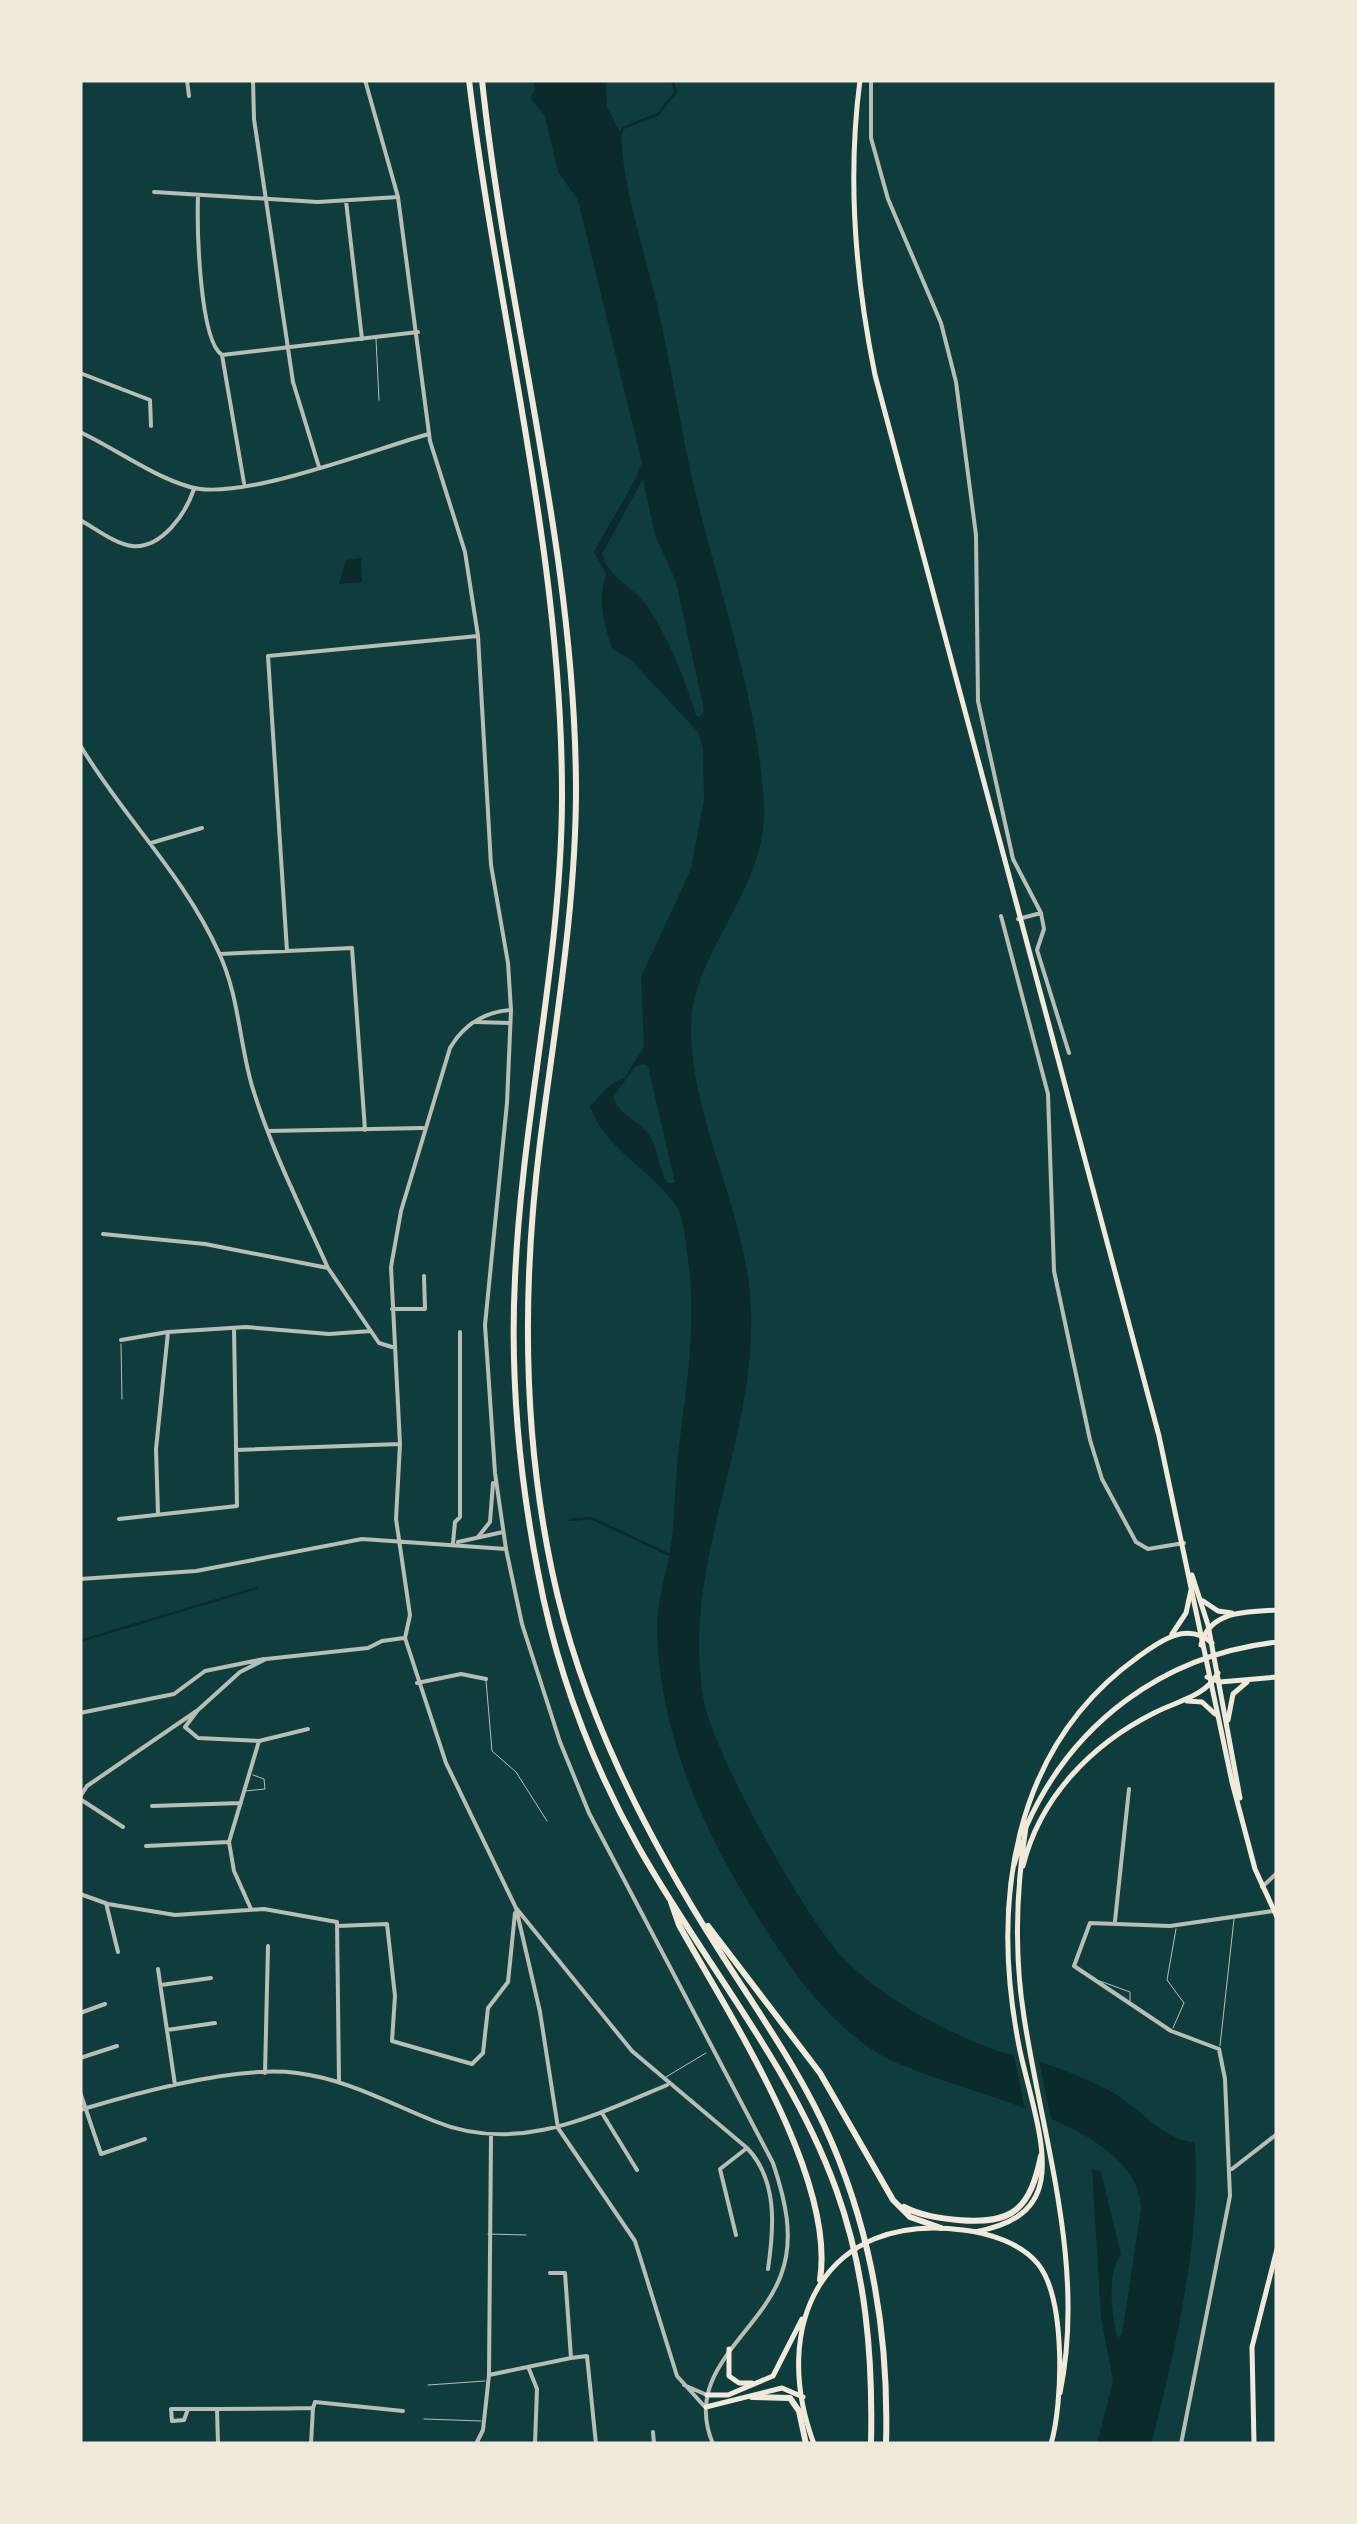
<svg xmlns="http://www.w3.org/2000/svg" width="1357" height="2524" font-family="Georgia,serif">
	<rect width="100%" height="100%" fill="#0f3d3e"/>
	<!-- water -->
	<path fill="#0a2a2b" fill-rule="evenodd" d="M533,80H606L607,107L621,134C623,190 644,249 657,304C670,360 679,417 691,474C716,583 756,689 764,802C770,889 690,951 691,1031C693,1128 749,1215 751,1313C754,1410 714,1503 702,1598C698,1631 698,1670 704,1702C715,1756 809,1927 849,1964C887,2000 939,2028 987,2047C1005,2055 1025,2056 1043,2063C1067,2071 1096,2082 1117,2095C1141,2110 1166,2142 1195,2142C1202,2235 1175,2353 1151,2444H1097L1113,2381L1101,2317L1092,2169L1101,2172L1121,2254C1106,2277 1112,2312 1117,2338L1122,2334L1141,2209C1139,2113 929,2092 868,2047C815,2009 778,1951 745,1896C696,1817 658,1721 657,1627C657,1599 667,1572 671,1545C675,1516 675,1485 678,1455C686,1388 698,1320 687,1253C685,1239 684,1220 678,1209C655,1171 605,1151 590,1106L610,1085L624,1078L644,1047L641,977L691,869L704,800L703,748L698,732L630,659L612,649C604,622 597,601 606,574L594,552C610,521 629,496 642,463L578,200L558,172L545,116L530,98L535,89ZM643,479L655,535L676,582L704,710L700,717L696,715C684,677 670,641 648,607C635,588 608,577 602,554ZM643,1064L648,1066L675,1183H668C658,1170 659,1152 651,1138C642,1121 620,1117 613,1097L635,1067Z
		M361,558L362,582L339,584L346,560Z"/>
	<!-- pier -->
	<path fill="#0f3d3e" d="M1013,2050L1038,2056L1053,2128L1026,2115Z"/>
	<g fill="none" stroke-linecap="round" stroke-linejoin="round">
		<!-- stream -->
		<path stroke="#0a2a2b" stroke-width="2.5" d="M621,134L623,128L658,114L676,92L672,80
			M570,1520L591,1518L670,1555
			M80,1641L257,1588"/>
		<!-- service -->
		<path stroke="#b8beb3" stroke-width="1" d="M376,339L379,400
			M121,1344L122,1399
			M486,1680L492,1751L516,1772L547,1821
			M245,1791L265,1789L264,1779L253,1775
			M1100,1981L1130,1992V2001
			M1173,2028L1184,2003L1167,1980L1176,1929
			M1220,2046L1234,1919
			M666,2077L706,2053
			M488,2234L526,2235
			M428,2385L485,2381
			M424,2419L481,2421"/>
		<!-- minor -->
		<path stroke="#b8beb3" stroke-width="4" d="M187,80L189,96
			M253,80L254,119L293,382L319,467
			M871,80V138L888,199L941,323L956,382L976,535L978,701L1013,859L1041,913L1044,929L1037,950L1069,1053
			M154,192L318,202L398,197
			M198,195C197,225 199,340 222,355L244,483
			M346,201L362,339
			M222,355L418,332
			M80,373L150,400L151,426
			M80,432C116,449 152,476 190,487C241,502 374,449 429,434
			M80,520C95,528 115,544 132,546C162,549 186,513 194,489
			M80,745C123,817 184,875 219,953C239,996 239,1041 252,1086C271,1149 301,1208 328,1268
			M151,843L202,828
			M1001,916L1048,1094L1054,1271L1090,1440L1102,1479L1136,1542L1148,1549L1184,1543
			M1018,919L1041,913
			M287,951L268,656L478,636
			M220,954L352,948L365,1130
			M511,1010C484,1012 464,1024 450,1048L401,1211L391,1267L400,1444L396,1519L410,1615L405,1638L446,1763L516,1908L540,2012L558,2128L635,2241L677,2376L705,2407
			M475,1022L510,1023
			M268,1131L423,1128
			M103,1234L205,1244L328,1268L379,1343L392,1347
			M392,1309H425L424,1276
			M121,1340L168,1332L246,1327L329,1334L371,1331
			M236,1450L400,1444
			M158,1514L156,1449L168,1332
			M119,1519L237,1506L234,1328
			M458,1542L503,1532
			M453,1543L455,1522L460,1517V1332
			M80,1579L196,1571L362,1539L506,1549
			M417,1683L461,1674L486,1679
			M198,1710L185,1727L198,1738L259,1741L229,1842L234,1871L251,1909
			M80,1713L174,1694L205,1671L264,1659
			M259,1741L308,1729
			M80,1797L87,1786L198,1710L240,1672L266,1659L368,1648L382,1641L404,1638
			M80,1799L123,1827
			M152,1806L241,1803
			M146,1846L229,1842
			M80,1870V1878
			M1262,1887L1277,1873
			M80,1894L108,1904L175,1915L264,1909L337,1922L339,2081
			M106,1903L118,1952
			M516,1908L632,2051L747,2148L720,2169L736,2235
			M1115,1921L1129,1789
			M337,1926L387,1924L395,1996L392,2041L472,2064L483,2053L488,2008L508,1982L515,1913
			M158,1969L175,2085
			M161,1985L211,1978
			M80,2013L105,2004
			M167,2030L215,2023
			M80,2058L117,2046
			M265,2073L268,1946
			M80,2092L101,2154L145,2139
			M80,2110C139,2092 236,2065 297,2073C346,2079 389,2103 434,2121C516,2155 591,2117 667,2085
			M602,2113L637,2170
			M747,2148C778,2180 774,2228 768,2269
			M1232,2169L1277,2134
			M550,2273H565L571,2358L587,2356L596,2444
			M529,2369L537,2389L535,2444
			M489,2375L571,2358
			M684,2385L707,2395
			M313,2408L315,2402L403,2411
			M188,2409L184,2420L172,2421L171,2409C218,2409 266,2409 313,2408L311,2444
			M217,2409L218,2444
			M653,2432L654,2444
			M476,2444L483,2430L489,2375L491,2136
			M1181,2444L1230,2196L1225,2079L1219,2049L1171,2031L1074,1966L1090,1923L1170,1926L1273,1911"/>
		<!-- tertiary -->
		<path stroke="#b8beb3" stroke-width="4" d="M365,80L398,197L430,441L465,552L478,636L491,865L508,963L511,1010L507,1103L485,1325L495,1473L506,1549L522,1624L560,1742L589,1813L773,2163C785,2199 795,2238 781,2275C759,2335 682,2371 713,2444
			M478,1537L490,1522L493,1483"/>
		<!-- secondary -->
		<path stroke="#f1e9da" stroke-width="5" d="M860,80C847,179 855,277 875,375L1159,1436L1232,1782L1255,1869L1277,1917
			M1192,1575L1208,1625L1240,1798
			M1254,2444L1252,2347L1277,2249"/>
		<!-- trunk -->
		<path stroke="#f1e9da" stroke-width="5" d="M1203,1601L1218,1611L1232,1613
			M1172,1634L1186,1613L1191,1590
			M1201,1645C1209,1610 1247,1612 1277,1610
			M1207,1677L1220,1682L1277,1677
			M1187,1701L1202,1702L1215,1714
			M1228,1720L1233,1694L1247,1682
			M1026,1827C1016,1890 1014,1954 1024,2017C1043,2141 1086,2266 1060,2393
			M1026,1827C1072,1723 1163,1655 1277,1642
			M1014,1865L1021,1842
			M1023,1866C1040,1797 1092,1744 1154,1713C1177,1701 1205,1697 1218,1673
			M975,2232C1005,2226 1035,2215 1041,2180C1048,2144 1026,2083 1019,2046C991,1903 1011,1748 1138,1657C1160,1641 1187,1621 1212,1643
			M729,2349V2376L739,2383H752
			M707,2395H728L773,2376L802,2319
			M706,2407L782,2388L803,2397
			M814,2444C769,2325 824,2211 963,2230C989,2233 1021,2243 1038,2264C1066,2299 1063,2403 1051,2444"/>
		<!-- motorway -->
		<path stroke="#f1e9da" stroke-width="6" d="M469,80C498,320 563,557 562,800C561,961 522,1118 515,1278C510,1377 519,1475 538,1572C556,1669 591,1762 639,1848C704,1963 791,2065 836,2189C866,2272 873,2357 871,2444
			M482,80C507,317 575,548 576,788C576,907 555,1025 540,1143C522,1287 522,1429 552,1571C581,1709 645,1834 720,1952C760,2015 803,2075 832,2143C873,2239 889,2340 886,2444
			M671,1902L679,1925C729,2015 836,2177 820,2280
			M708,1926L820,2073L893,2200L910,2217L941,2228
			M904,2207C922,2216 939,2218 958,2220C1014,2225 1030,2208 1041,2156
			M752,2397L790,2398L799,2411L806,2444"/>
	</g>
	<!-- border -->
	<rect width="1357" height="2524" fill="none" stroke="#f1e9da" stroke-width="165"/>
</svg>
